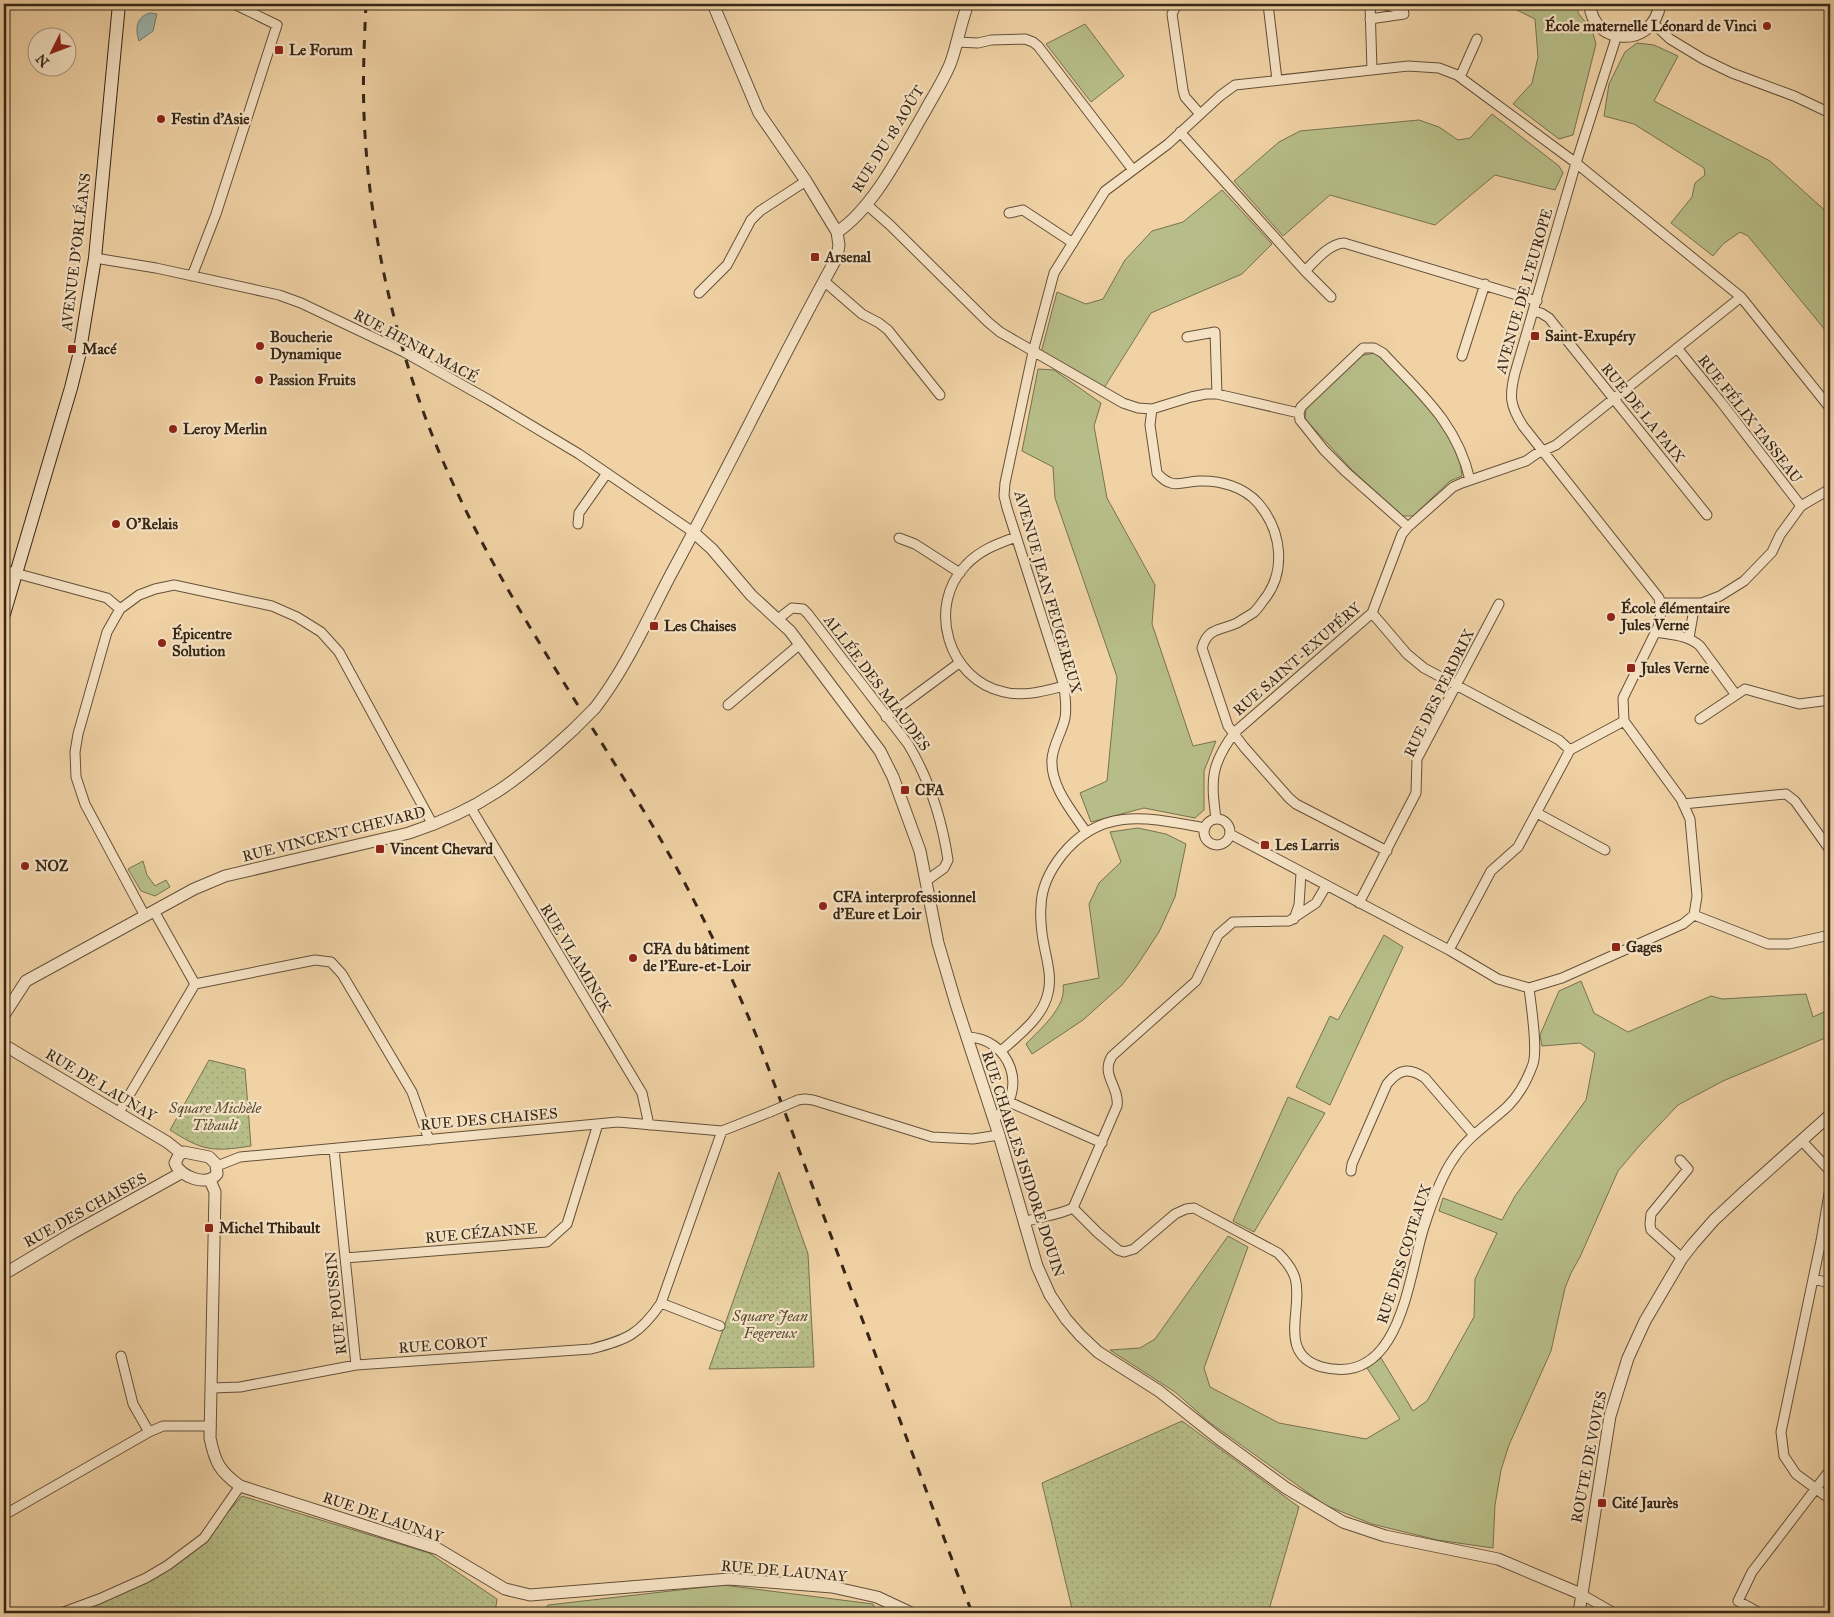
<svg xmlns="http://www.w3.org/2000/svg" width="1834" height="1617" font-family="'IM FELL Great Primer',serif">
	<defs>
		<pattern id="park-dots" width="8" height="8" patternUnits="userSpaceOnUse" patternTransform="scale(1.25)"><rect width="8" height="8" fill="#b7bd88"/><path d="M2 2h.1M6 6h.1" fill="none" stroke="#9ea275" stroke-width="1.8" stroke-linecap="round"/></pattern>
	</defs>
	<rect width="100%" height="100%" fill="#f0d2a5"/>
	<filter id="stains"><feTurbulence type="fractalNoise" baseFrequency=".004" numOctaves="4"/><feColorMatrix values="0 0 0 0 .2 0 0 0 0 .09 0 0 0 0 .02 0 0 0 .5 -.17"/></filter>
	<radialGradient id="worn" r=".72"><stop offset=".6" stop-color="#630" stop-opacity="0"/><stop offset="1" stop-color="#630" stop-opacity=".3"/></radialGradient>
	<!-- grass -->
	<path fill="#b7bd88" stroke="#767250" d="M1505,4H1578V13L1592,30L1596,44L1573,135L1559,139L1513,104L1532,83L1538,57L1535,19Z
		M1085,24L1124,76L1091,102L1046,44Z
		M1637,43L1654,45L1678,56L1654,101L1770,161L1830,215V336L1748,236L1740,232L1723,244L1713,256L1671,223L1692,197L1695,183L1705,175L1704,168L1634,124L1604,116L1609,84L1625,52Z
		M1492,114L1559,166L1563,173L1555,190L1495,175L1435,225L1330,195L1283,236L1234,181L1279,142L1300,131L1419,120L1439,127L1458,140L1470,138Z
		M1222,190L1272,244L1242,274L1151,313L1104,388L1041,353L1057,292L1086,304L1103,299L1125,260L1152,231L1183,222Z
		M1374,353L1384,360L1438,419L1459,454L1462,476L1450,481L1413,516H1403L1353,471L1305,419L1306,408L1360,356Z
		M1038,369L1054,370L1101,403L1094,426L1107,498L1155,585L1152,624L1193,746L1216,741L1204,771V810L1195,818L1144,808L1091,822L1080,793L1107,781L1117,677L1055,498L1053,467L1022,451Z
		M1138,828L1166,834L1186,844L1175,897L1159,932L1136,967L1122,985L1083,1020L1032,1054L1026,1044C1040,1029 1067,1007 1063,985L1099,978L1089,904L1099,883L1121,862L1110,832Z
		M143,861L147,875L155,886L166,880L170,887L155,896L141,891L128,869Z
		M1384,935L1403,947L1330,1105L1296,1087L1330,1016L1338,1020Z
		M1581,981L1594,1013L1628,1032L1711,996L1722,999L1806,994L1813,1017L1830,1009V1036L1723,1081L1678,1105L1640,1145L1618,1171L1580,1257L1571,1273L1565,1288L1551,1351L1509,1445L1501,1470L1495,1505L1493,1548L1437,1540L1372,1524L1325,1505L1209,1422L1175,1392L1110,1350L1140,1348L1155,1339L1228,1236L1248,1247L1204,1368L1210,1387L1279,1423L1366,1439L1400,1419L1367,1368L1381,1358L1413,1411L1427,1401L1474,1317L1475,1279L1497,1233L1439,1211L1443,1198L1502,1220L1515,1196L1586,1100L1595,1053L1580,1043L1542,1046L1540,1035L1559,991Z
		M1288,1097L1325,1113L1254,1232L1233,1221Z
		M723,1585L873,1604L877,1613H542L548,1605Z"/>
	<!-- park -->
	<path fill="url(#park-dots)" stroke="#767250" d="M209,1060L245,1069L251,1146C212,1152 203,1151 170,1130Z
		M779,1172L808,1254L814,1367L709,1369Z
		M1182,1421L1299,1507L1268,1613H1073L1042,1483Z
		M242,1496L429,1553L497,1599L495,1613H68L129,1590L194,1551Z"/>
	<!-- water -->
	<path fill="#9cb6af" stroke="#737c72" d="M150,13L157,14L153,31L139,41C135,29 136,17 150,13Z"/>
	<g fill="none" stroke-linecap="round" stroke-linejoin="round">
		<defs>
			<path id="minor" d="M1177,4L1172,14L1183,90L1185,97L1200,114
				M1268,4L1277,80
				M1370,4L1372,70
				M1370,19L1404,14L1403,10L1382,4
				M1653,23L1670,39L1703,59L1732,73L1794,96L1830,113
				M1617,35L1576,163L1515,373C1509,396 1510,406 1523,426L1659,598L1661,612L1658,627L1623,698L1624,721L1681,799L1690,819L1697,896L1694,915
				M956,42L978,43L991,40L1025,39L1033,42L1038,46L1133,170
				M1460,77L1477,39
				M1180,132L1305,271C1316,260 1329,244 1344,243L1537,301
				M866,204L890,225L988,322L1000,332L1123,403L1138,408L1152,409L1191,397L1206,394H1217L1299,413
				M1009,213L1023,210L1073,243
				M95,258L156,268L279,295L301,303L404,352L489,400L579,454L693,532
				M1305,271L1331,297
				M192,276L216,214L277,25L234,4
				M824,281L862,314L879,323L888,330L940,395
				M699,293L727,265L751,220L760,211L806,181
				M1533,311L1541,313L1549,318L1707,515
				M1187,337L1215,332L1217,394
				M1677,348L1721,402L1801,506
				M1462,356L1485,284
				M1152,409L1150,425L1157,473C1172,490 1180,482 1199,481C1220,480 1244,487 1258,503C1282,531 1287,572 1263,601C1260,605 1257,610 1253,613C1248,616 1242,620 1237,623C1220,631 1208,627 1202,648L1228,726L1244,747L1289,798L1296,804L1387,851
				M578,524L579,513L607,473
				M1408,527L1346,472L1324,450L1300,420L1299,413L1301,407L1363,348H1374L1383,353C1421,394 1457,423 1470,480
				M1016,537C997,544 980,550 966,565C926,606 948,680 1004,692C1024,697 1044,691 1064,686
				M899,538L915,544L960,573
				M4,570L107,598L120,609
				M1660,603H1702L1720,596L1744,581L1772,552L1780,535L1801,506L1830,489
				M1372,613L1407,654L1424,668L1559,740L1570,750
				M778,619L792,608L803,609L808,614L908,744C929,779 942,820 948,860L944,868L926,881
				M1656,632C1672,635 1688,635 1700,646L1736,695L1745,689L1799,704L1830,700
				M1689,638L1695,603
				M728,705L800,644
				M886,717L959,663
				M1700,719L1736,695
				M1683,804L1786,794L1795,801L1830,850
				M471,808L642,1093L649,1125
				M1537,813L1605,850
				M1216,819C1211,780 1210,765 1235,732L1372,613L1402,534L1408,527L1453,487L1462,483L1526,461L1536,454L1556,445L1741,297
				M1204 832a13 13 0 1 1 26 0a13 13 0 1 1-26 0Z
				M1086,832C1072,811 1050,786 1052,759C1053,745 1062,732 1065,718C1067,707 1065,697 1064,686L1007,508L1004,496L1005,483L1033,352L1054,273L1105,191L1168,144L1220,96L1235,85L1408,66L1439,68L1457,75L1576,163L1741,297L1830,408
				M1230,834L1449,950L1498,979L1529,988L1562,978L1683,924L1694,915
				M1359,903L1416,793L1417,759L1499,604
				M1694,915L1768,944H1789L1830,935
				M145,916L85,804L76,777L75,752L78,734L107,632L120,609L139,595L155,589L174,585L272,606L297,617L321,632L339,652L433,825
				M1294,919L1299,905L1301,873
				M1449,950L1491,871L1518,847L1570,750L1624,721
				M195,984L315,960L331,962L342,974L412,1092L429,1140
				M966,1037C1011,1037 1030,1092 994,1119
				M1001,1051C1019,1035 1043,1017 1048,993C1053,974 1044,952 1042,933C1041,924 1040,915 1041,907C1041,888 1051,869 1062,855C1102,805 1150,818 1205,828
				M798,1100L805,1099L813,1100L932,1137L973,1139L999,1135
				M1009,1102L1102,1143
				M118,1114L195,984L154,911
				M1802,1141L1830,1171
				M334,1149L356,1365
				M1680,1160L1688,1169L1651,1214L1650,1224L1651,1230L1682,1258
				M217,1166L240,1157L618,1122L722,1131L770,1112
				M1351,1171L1352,1164L1387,1084C1399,1069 1409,1067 1425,1078L1474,1135
				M1830,1188L1821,1241L1781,1432L1784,1456L1796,1474L1830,1499
				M1073,1208L1098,1233L1118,1250L1124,1252L1134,1249L1175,1214L1186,1209L1194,1208L1278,1253C1285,1260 1292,1268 1295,1278C1304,1308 1276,1354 1322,1367C1401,1388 1408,1277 1424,1227C1431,1205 1441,1176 1454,1158C1468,1136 1490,1123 1508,1106C1519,1095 1528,1078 1533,1064C1538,1049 1531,1005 1529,988
				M1073,1208L1117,1106C1120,1087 1100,1075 1112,1056L1196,981L1218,935L1233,922L1289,921L1316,903L1326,886
				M1024,1222C1039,1217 1059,1215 1073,1208
				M345,1258L547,1242L567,1224L598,1124
				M1813,1279L1830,1283
				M661,1303L720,1326
				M121,1356L133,1404L149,1432
				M212,1388L240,1387L356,1365L591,1349C627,1340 640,1334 661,1303L722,1131
				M4,1515L149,1432L163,1426H211
				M1581,1594L1614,1613
				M61,1613L99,1599L146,1578L168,1565L204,1538L240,1486
				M1760,1613L1738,1601L1752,1572L1830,1470"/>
			<path id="tertiary" d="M713,4L759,113L806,181L837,232
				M1590,4C1591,44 1653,50 1660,4
				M693,532L712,549L751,595L790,631L880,751L893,777L920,851L938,943L956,1004L999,1135L1037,1266L1050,1295L1066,1319L1080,1335L1098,1352L1159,1391L1218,1438L1286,1488L1343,1522L1385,1536L1498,1559L1581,1594
				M595,708C626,668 647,620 670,576C727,471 779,362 837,257L839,245L837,232C873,209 902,150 924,113C933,96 946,77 952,59C958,41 961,22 968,4
				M4,1015L26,981L194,889L225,876L409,833C480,810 520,779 574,729
				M4,1045L167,1142L181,1153
				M184,1152L209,1157L216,1164L217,1174C207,1187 180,1177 175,1163L179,1155Z
				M210,1180L215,1192L210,1438C215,1462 219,1471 240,1486L438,1549L505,1589L530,1595L729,1579L832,1587L877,1597L911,1613
				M4,1274L71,1234L181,1173
				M1579,1613L1610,1416L1628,1358L1645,1321L1682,1258L1693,1244L1714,1220L1744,1192L1830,1115"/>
			<path id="secondary" d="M4,614L71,388L79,356L95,258L119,4"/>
		</defs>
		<!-- minor casing -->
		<use href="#minor" stroke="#64513a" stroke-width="11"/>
		<!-- tertiary casing -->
		<use href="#tertiary" stroke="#64513a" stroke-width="13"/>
		<!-- secondary casing -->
		<use href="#secondary" stroke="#362617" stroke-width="14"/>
		<!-- minor -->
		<use href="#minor" stroke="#f5e2c4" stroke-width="9"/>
		<!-- tertiary -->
		<use href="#tertiary" stroke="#f5e2c4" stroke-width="11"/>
		<!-- secondary -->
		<use href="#secondary" stroke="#f5e2c4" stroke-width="12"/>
		<!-- rail -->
		<path stroke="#362617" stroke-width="3" stroke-dasharray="9 9" stroke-linecap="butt" d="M366,4C364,47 362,90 365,134C372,254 405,384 457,492C511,607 583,710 648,818C690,888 725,960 756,1035L972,1613"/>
		<defs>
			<path id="minor-bridge" d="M770,1112L798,1100"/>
			<path id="tertiary-bridge" d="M574,729L595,708"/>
		</defs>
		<!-- minor-bridge casing -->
		<use href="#minor-bridge" stroke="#64513a" stroke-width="11" stroke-linecap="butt"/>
		<!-- tertiary-bridge casing -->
		<use href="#tertiary-bridge" stroke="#64513a" stroke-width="13" stroke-linecap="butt"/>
		<!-- minor-bridge -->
		<use href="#minor-bridge" stroke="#f5e2c4" stroke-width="9"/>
		<!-- tertiary-bridge -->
		<use href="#tertiary-bridge" stroke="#f5e2c4" stroke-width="11"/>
	</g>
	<!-- markers -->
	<g fill="#8f2418" stroke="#f5e2c4" stroke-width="2">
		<circle cx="1767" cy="26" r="5"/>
		<rect x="274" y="45" width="10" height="10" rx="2.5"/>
		<circle cx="161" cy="119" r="5"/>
		<rect x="810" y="252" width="10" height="10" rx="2.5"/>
		<rect x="1530" y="331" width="10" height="10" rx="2.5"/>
		<circle cx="260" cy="346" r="5"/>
		<rect x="67" y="344" width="10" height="10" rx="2.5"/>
		<circle cx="259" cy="380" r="5"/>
		<circle cx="173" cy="429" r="5"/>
		<circle cx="116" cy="524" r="5"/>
		<circle cx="1611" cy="617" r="5"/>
		<rect x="649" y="621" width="10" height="10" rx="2.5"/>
		<circle cx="162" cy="643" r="5"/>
		<rect x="1626" y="663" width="10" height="10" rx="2.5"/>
		<rect x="900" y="785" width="10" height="10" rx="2.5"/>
		<rect x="1260" y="840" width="10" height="10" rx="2.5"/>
		<rect x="375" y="844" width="10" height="10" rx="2.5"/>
		<circle cx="25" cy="866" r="5"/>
		<circle cx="823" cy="906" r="5"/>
		<rect x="1611" y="942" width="10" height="10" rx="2.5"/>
		<circle cx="633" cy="958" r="5"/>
		<rect x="204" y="1223" width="10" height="10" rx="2.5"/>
		<rect x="1597" y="1498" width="10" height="10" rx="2.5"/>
	</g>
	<g text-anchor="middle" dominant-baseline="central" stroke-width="4.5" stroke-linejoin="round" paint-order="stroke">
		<!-- poi labels -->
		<g font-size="15" font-weight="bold" fill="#362617" stroke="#f5e2c4" text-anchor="start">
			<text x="1757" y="26" text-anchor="end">École maternelle Léonard de Vinci</text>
			<text x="289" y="50">Le Forum</text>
			<text x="171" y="119">Festin d'Asie</text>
			<text x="825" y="257">Arsenal</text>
			<text x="1545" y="336">Saint-Exupéry</text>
			<text x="270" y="337">Boucherie<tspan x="270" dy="17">Dynamique</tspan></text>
			<text x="82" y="349">Macé</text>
			<text x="269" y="380">Passion Fruits</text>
			<text x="183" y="429">Leroy Merlin</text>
			<text x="126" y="524">O'Relais</text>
			<text x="1621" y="608">École élémentaire<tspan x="1621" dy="17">Jules Verne</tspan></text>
			<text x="664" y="626">Les Chaises</text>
			<text x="172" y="634">Épicentre<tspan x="172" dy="17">Solution</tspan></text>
			<text x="1641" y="668">Jules Verne</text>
			<text x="915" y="790">CFA</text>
			<text x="1275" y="845">Les Larris</text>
			<text x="390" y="849">Vincent Chevard</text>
			<text x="35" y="866">NOZ</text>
			<text x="833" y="897">CFA interprofessionnel<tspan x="833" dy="17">d'Eure et Loir</tspan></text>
			<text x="1626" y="947">Gages</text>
			<text x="643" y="949">CFA du bâtiment<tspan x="643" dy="17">de l'Eure-et-Loir</tspan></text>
			<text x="219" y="1228">Michel Thibault</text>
			<text x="1612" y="1503">Cité Jaurès</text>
		</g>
		<!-- street labels -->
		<g font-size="15" fill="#362617" stroke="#f5e2c4">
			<text transform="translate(888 139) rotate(-58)">RUE DU 18 AOÛT</text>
			<text transform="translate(76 252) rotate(-83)">AVENUE D'ORLÉANS</text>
			<text transform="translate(1524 291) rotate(-74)">AVENUE DE L'EUROPE</text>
			<text transform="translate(416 346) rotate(28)">RUE HENRI MACÉ</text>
			<text transform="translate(1643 413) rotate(51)">RUE DE LA PAIX</text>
			<text transform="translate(1750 419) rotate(52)">RUE FÉLIX TASSEAU</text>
			<text transform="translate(1048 592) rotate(74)">AVENUE JEAN FEUGEREUX</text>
			<text transform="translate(1297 659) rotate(-41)">RUE SAINT-EXUPÉRY</text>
			<text transform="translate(877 683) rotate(53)">ALLÉE DES MIAUDES</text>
			<text transform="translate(1439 693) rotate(-64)">RUE DES PERDRIX</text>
			<text transform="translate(334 834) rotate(-14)">RUE VINCENT CHEVARD</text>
			<text transform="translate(576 958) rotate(59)">RUE VLAMINCK</text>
			<text transform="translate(101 1085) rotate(31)">RUE DE LAUNAY</text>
			<text transform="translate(489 1119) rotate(-5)">RUE DES CHAISES</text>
			<text transform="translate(1023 1164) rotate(72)">RUE CHARLES ISIDORE DOUIN</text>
			<text transform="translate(85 1210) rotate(-29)">RUE DES CHAISES</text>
			<text transform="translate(481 1233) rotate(-5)">RUE CÉZANNE</text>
			<text transform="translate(1404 1254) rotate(-72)">RUE DES COTEAUX</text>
			<text transform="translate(336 1303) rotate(-96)">RUE POUSSIN</text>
			<text transform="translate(443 1345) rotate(-4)">RUE COROT</text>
			<text transform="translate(1589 1457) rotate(-79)">ROUTE DE VOVES</text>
			<text transform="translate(383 1517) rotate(19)">RUE DE LAUNAY</text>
			<text transform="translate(784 1571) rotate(5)">RUE DE LAUNAY</text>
		</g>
		<!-- park labels -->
		<g font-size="15" font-style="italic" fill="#564c33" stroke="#f5e2c4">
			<text x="215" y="1108">Square Michèle<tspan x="215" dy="17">Tibault</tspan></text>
			<text x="770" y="1316">Square Jean<tspan x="770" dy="17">Fegereux</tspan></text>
		</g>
	</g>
	<!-- margin -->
	<rect width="1834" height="1617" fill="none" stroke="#f0d2a5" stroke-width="20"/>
	<rect x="5" y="5" width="1824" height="1607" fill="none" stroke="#362617" stroke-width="2.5"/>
	<rect x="10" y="10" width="1814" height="1597" fill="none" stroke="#362617"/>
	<!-- north arrow -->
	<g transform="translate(52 52) rotate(228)"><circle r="24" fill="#f5e2c4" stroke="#a9977f"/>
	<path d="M0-4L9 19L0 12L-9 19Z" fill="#8f2418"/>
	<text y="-8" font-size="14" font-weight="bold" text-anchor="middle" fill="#362617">N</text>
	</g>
	<rect width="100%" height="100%" filter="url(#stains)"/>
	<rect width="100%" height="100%" fill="url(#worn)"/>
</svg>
